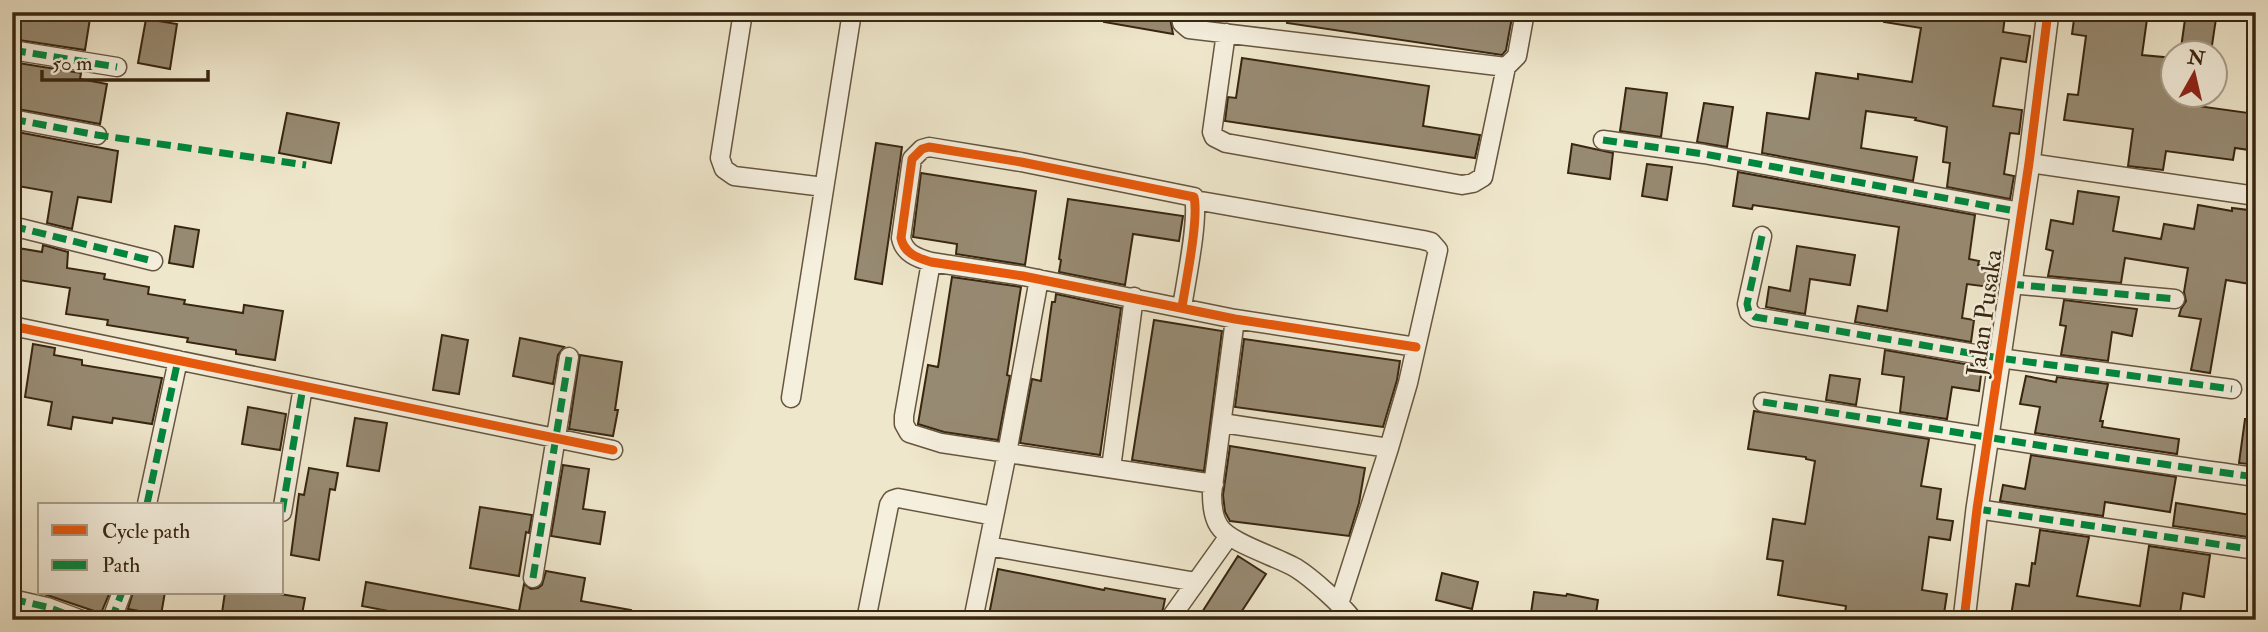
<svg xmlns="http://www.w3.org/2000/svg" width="2268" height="632" font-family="'IM FELL Double Pica',serif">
	<rect width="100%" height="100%" fill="#efe7cc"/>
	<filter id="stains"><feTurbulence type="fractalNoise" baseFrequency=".00286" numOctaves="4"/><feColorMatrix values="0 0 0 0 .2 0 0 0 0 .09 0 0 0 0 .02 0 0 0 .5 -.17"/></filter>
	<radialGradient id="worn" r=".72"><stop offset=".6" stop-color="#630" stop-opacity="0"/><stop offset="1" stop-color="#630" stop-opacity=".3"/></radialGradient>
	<!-- building -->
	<path fill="#978a72" stroke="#382610" stroke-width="2" d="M12,12H91L85,50L12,39Z
		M1105,12H1169L1173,34L1104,22Z
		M1288,12H1513L1506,50L1502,55L1287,23Z
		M1885,12H1981L2005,16L2003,32L2030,36L2026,62L2001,58L1993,106L2022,110L2019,134L2010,133L2004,174L2014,176L2010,199L1947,187L1950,163L1943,162L1947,127L1915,120L1916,118L1866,111L1861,148L1917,157L1913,181L1762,153L1767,113L1809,119L1816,73L1858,79V74L1912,82L1921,28L1884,22Z
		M2075,12H2148L2142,55L2174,58V94H2184L2183,104L2256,114V151L2235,148L2233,160L2166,151L2163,170L2128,166L2133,129L2064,120L2068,94L2078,95L2086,36L2072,34Z
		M2186,12H2217L2211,52L2181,48Z
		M146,19L177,24L170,69L138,63Z
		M1242,58L1429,86L1423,126L1480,135L1475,158L1225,121L1228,97L1236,98Z
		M12,62L81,73L80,79L107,84L100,124L12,108Z
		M1626,88L1667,93L1661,137L1620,131Z
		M1704,103L1733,107L1727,147L1697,142Z
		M287,113L339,123L331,163L279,153Z
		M12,131L118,151L111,202L78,197L72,229L47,223L52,192L12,185Z
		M876,143L902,147L882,284L855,279Z
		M1572,144L1613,153L1610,179L1568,173Z
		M1647,164L1672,167L1667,200L1642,196Z
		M1738,172L1975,215L1969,259L1979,261L1978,265L2000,268L1997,288L1967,284L1962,318L1974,320L1971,342L1855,322L1858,306L1887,311L1899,227L1753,205L1752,209L1733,206Z
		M921,173L1036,191L1025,265L956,254L957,244L913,237Z
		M2078,191L2119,197L2113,231L2161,239L2164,224L2194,229L2198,205L2232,211V208L2256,211V285L2226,280L2210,373L2191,370L2201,319L2179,316L2181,309L2186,301L2184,292L2188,268L2125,258L2121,283L2048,276L2053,251L2046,249L2051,220L2073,224Z
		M1068,199L1183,216L1179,241L1133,234L1125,285L1059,272L1061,260L1059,259Z
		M175,226L199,230L193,267L169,263Z
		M43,245L68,252L67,268L105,274L104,279L149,287L148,294L185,300L184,304L243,313L244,305L283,311L275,360L236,354V350L187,342L188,338L107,325L108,320L66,314L70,288L12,279V247L42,252Z
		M1797,246L1855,255L1850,285L1810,279L1805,314L1766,307L1769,287L1790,291Z
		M952,277L1021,287L1007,375L1010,376L998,440L944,432L918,424L928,365L938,367Z
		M1056,294L1121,308L1100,455L1020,443L1032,379L1041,381L1052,302H1055Z
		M2064,300L2137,309L2132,336L2112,332L2108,361L2061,355L2066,326L2060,325Z
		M1154,320L1222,331L1204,471L1132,460Z
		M442,335L468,340L459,394L433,390Z
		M520,338L564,347L558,355L553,384L513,376Z
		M1244,339L1400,361L1397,380L1383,427L1235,407Z
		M33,344L55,348L54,355L82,360V365L162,378L152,424L113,418L112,423L73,417L71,429L48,425L52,402L25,397Z
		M1885,350L1982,367L1979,391L1952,387L1947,419L1900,412L1904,377L1882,374Z
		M580,355L622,362L615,410H618L613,436L569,429Z
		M1830,375L1860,379L1856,405L1826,400Z
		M2026,376L2056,382L2057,377L2108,384L2100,421H2103L2102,427L2179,439L2177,454L2035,433L2040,407L2020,404Z
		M248,407L286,414L280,450L242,444Z
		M1754,411L1929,439L1921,486L1941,489L1937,519L1953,521L1950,540L1929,537L1922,590L1947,594L1943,620H1844L1846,606L1778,595L1783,561L1767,559L1773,519L1805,524L1815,461L1806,459V457L1748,449Z
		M355,418L387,423L379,471L347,466Z
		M2245,419H2256V465L2239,463Z
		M1230,446L1365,468L1359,503L1349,536L1230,521L1225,512L1223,495Z
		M2031,455L2176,477L2170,512L2105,502L2103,516L2000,501L2003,485L2025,489Z
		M563,465L589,469L583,509L605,512L600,544L551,536Z
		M309,468L338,473L335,490L330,489L319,560L291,555L299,494L304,495Z
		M2176,503L2251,515L2248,537L2173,526Z
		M480,507L532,515L529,533L526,532L519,576L470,568Z
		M2040,530L2089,537L2077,596L2140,606L2149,546L2210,555L2204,597L2183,593L2179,620H2033L2011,616L2016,584L2029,586L2032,563L2035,564Z
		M1238,556L1266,574L1236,620H1197Z
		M998,569L1104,590L1105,588L1165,599L1163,609L1158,620H988Z
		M546,571L585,578L581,601L631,610L630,620H435L362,606L366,582L519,611L524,584L531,589L538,588L542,585Z
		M1442,573L1478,582L1472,609L1436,600Z
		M38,592H110L99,618L93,617L94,611Z
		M133,592H165L161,615L128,609Z
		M225,592H268L305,598L301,620H221Z
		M1534,592L1566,596L1567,594L1598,600L1595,620H1562V618L1531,613Z"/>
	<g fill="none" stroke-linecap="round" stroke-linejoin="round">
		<defs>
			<path id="minor" d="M743,12L720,158L724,169L734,176L824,187
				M1180,12L1182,23L1189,29L1506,67L1517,56L1525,12
				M1226,33L1212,132L1214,137L1226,143L1462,185L1473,183L1483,177L1506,67
				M12,50L117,67
				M12,119L97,135
				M1603,140L1704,154L2021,212
				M2029,163L2256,196
				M1195,200L1423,240L1431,242L1438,250L1408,383L1389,448L1339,604
				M12,226L153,261
				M1762,236L1747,304L1749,312L1755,317L1999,358L2232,389
				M931,262L904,416V424L909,433L941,443L1214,484
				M2010,284L2175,299
				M1182,307C1186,281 1199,219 1194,197L1021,162L929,147L922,149L912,159L901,238C904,253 917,258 931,262L1023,276L1235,319L1416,347
				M1235,319L1212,494C1212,504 1213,517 1219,526C1229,543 1278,557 1296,568C1312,578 1342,605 1353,620
				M12,326L613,450
				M791,398L852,12
				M1763,402C1927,427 2091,455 2256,477
				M1222,423L1389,448
				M1111,468L1134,297
				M147,504L178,360
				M1977,509L2256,550
				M282,512L303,387
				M988,546L1196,582
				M533,578L569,357
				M12,599L47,607L82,620
				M110,620L113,616L122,592
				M378,620H381
				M866,620L889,505L892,500L898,498L994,516
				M973,620L1007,453L1039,279
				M1169,620L1229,536"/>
			<path id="tertiary" d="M1964,620L1977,509L2029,163L2048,12"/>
		</defs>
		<!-- minor casing -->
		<use href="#minor" stroke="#66563f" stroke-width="21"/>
		<!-- tertiary casing -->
		<use href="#tertiary" stroke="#66563f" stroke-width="24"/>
		<!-- minor -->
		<use href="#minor" stroke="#f5efde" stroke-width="18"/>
		<!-- tertiary -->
		<use href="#tertiary" stroke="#f5efde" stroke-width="21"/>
		<!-- quiet -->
		<path stroke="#00873e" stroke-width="7" stroke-dasharray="14 7" stroke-linecap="butt" d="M12,50L117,67
			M12,119L97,135L306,165
			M1603,140L1704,154L2021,212
			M12,226L153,261
			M1762,236L1747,304L1749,312L1755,317L1999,358L2232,389
			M2010,284L2175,299
			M1763,402C1927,427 2091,455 2256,477
			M147,504L178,360
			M1977,509L2256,550
			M282,512L303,387
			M533,578L569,357
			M12,599L47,607L82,620
			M110,620L113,616L122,592"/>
		<defs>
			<path id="cycleway" d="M1182,307C1186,281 1199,219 1194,197L1021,162L929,147L922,149L912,159L901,238C904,253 917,258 931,262L1023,276L1235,319L1416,347
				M12,326L613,450
				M1964,620L1977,509L2029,163L2048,12"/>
		</defs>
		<!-- cycleway casing -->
		<use href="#cycleway" stroke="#f5efde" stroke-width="13"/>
		<!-- cycleway -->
		<use href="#cycleway" stroke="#e8590c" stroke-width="9"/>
	</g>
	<g text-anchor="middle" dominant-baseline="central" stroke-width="5" stroke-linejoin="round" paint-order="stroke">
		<!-- street labels -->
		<g font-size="26" fill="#382610" stroke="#f5efde">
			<text transform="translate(1985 313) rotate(-82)">Jalan Pusaka</text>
		</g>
	</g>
	<!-- margin -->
	<rect width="2268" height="632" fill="none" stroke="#efe7cc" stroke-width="42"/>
	<rect x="14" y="14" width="2240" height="604" fill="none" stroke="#382610" stroke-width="3.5"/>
	<rect x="21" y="21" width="2226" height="590" fill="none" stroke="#382610" stroke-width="2"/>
	<!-- legend -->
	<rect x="38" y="503" width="245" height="91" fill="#f5efde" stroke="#a99f8c" stroke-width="2"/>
	<rect x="52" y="525" width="35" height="10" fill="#e8590c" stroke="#a99f8c" stroke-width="2"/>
	<text x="102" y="538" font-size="21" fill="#382610">Cycle path</text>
	<rect x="52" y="560" width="35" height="10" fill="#00873e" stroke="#a99f8c" stroke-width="2"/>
	<text x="102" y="572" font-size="21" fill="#382610">Path</text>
	<!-- north arrow -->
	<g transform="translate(2194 74) rotate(8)"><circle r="33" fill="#f5efde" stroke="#a99f8c" stroke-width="2"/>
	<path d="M0-5L12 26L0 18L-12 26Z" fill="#8f2418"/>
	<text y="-10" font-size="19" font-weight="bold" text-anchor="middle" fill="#382610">N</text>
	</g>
	<!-- scale -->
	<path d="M42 70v10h166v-10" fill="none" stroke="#382610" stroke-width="3.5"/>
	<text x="52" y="70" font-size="21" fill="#382610" stroke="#f5efde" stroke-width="5" paint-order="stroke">50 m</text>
	<rect width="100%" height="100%" filter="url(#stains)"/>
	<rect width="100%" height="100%" fill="url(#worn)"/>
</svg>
